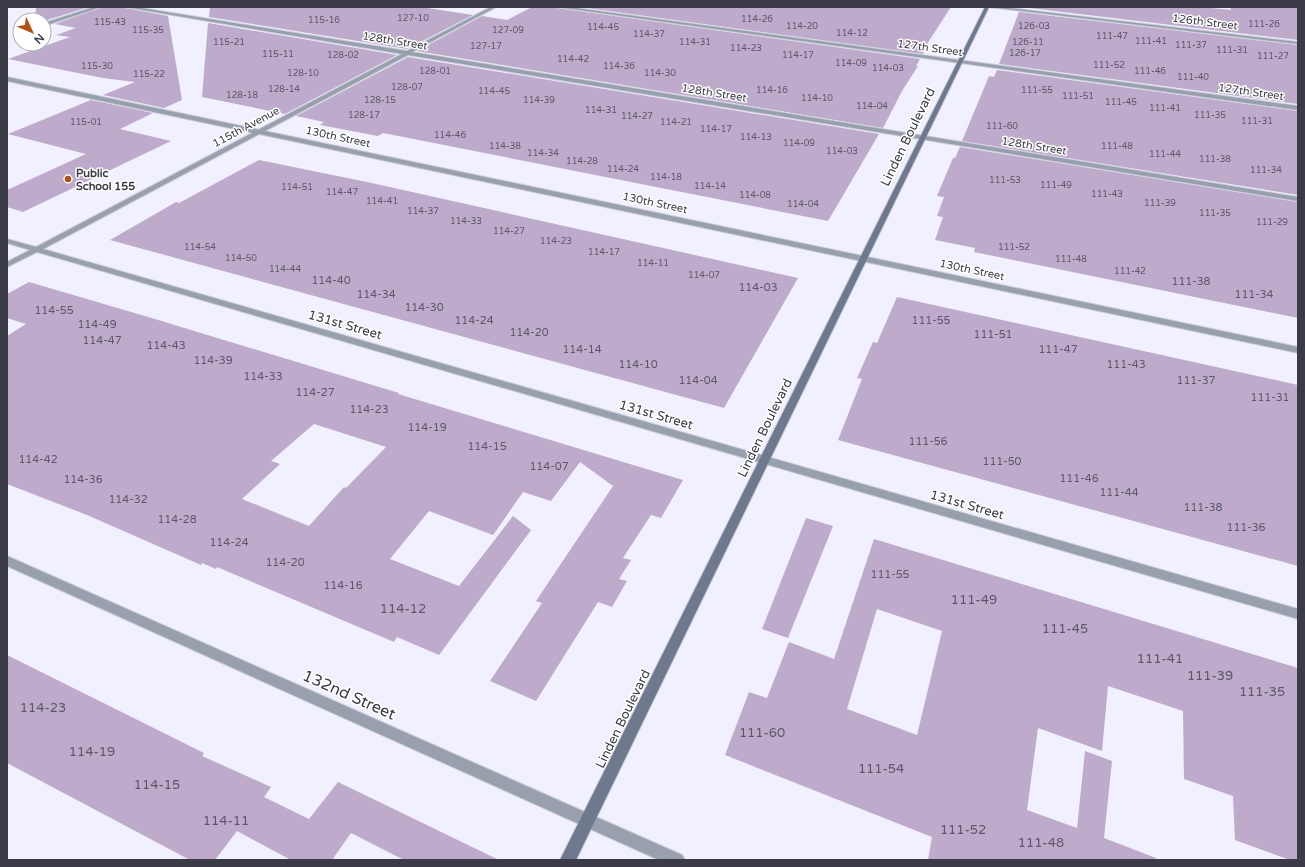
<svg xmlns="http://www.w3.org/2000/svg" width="1305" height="867" font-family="'Varela Round',sans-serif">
	<rect width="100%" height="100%" fill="#f0f0fe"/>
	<!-- building -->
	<path fill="#beabcc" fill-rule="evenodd" d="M36,7H89L44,21V20H35Z
		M102,7H124L125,8L168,16L182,100L164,108L103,95L135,82L103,78L8,59L70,37L56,35L76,28L55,24Z
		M210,7H421L473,15L407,49L209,17Z
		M532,7H556L557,8L920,59L916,66H918L902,91L883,128L417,51L482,16L507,20Z
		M580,7H951L927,44L923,54Z
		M1021,7H1202L1231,10L1230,7H1298V40Z
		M1019,12L1298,45V104L999,64Z
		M208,23L397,55L285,114L202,97Z
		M408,57L879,134L828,221L383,133L378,136L320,125L324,122L296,116Z
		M997,70L1298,111V195L962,141L989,76L994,77Z
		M91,100L153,113L120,129L171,141L23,212L7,207V190L86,154L8,134Z
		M960,147L1298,202V318L974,252L975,248L935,240L943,217L937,216L944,197L937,196L953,158H955Z
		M259,160L367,182L798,278L724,408L110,240L176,202L179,203Z
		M29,282L155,319L399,393L398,394L683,480L661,518L651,515L623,558L631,560L619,579L627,581L612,607L598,602L536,701L490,681L542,603L536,601L613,486L580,462L551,501L523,492L493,535L429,511L390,559L459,586L513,516L531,530L439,655L397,637L394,642L217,567L216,569L202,563L201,565L87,515L7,484V336L26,324L7,318V294ZM314,424L386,447L346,488L344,487L309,526L242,499L280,464L271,461Z
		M897,297L1298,385V566L838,440L862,379L857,378L873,342L877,343Z
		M806,518L833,526L788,638L762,629Z
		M874,539L1298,668V860H1290L1235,840L1233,796L1184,779L1183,711L1108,686L1102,751L1038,728L1027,810L1077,828L1085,751L1112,761L1104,838L1156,858L1155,860H928L932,837L725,755L749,692L767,698L789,642L834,659ZM877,609L942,631L917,735L847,709Z
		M7,655L204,753L202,756L271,787L264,797L309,819L338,782L499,860H404L351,833L332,860H291L237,831L215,860H190L7,763Z"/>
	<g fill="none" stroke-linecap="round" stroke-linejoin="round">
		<defs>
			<path id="service" d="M94,7H101L44,26V23Z"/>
			<path id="minor" d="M125,7H135L407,51L491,7H496L412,52L1298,197V201L408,55L43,249L1298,609V619L37,252L7,267V262L30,250L7,243V239L36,247L402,54Z
				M557,7H569L1298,106V110Z
				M988,7H1002L1298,42V44Z
				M7,556L682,855L685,860H659L7,566Z"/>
			<path id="tertiary" d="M7,77L1298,347V353L7,81Z"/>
			<path id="secondary" d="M985,7H989L576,860H560Z"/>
		</defs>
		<!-- service casing -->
		<use href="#service" stroke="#ccccda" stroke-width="2"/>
		<!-- minor casing -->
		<use href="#minor" stroke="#ccccda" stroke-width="2"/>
		<!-- tertiary casing -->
		<use href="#tertiary" stroke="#ccccda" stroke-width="2"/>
		<!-- secondary casing -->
		<use href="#secondary" stroke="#ccccda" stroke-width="2"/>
		<!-- service -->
		<use href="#service" fill="#98a0ae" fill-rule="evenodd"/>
		<!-- minor -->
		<use href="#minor" fill="#98a0ae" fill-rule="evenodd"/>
		<!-- tertiary -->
		<use href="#tertiary" fill="#98a0ae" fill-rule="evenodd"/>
		<!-- secondary -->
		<use href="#secondary" fill="#6e798d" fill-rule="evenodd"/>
	</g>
	<!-- markers -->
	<circle fill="#b35114" stroke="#fff" stroke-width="1.5" cx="68" cy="179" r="4"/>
	<g text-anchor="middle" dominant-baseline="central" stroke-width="3" stroke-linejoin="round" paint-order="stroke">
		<!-- far-number labels -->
		<g font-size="9" fill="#5c5769">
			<text x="413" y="18">127-10</text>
			<text x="757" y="19">114-26</text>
			<text x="324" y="20">115-16</text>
			<text x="110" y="22">115-43</text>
			<text x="1264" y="24">111-26</text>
			<text x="802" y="26">114-20</text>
			<text x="1034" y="26">126-03</text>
			<text x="603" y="27">114-45</text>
			<text x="148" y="30">115-35</text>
			<text x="508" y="30">127-09</text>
			<text x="852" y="33">114-12</text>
			<text x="649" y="34">114-37</text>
			<text x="1112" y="36">111-47</text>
			<text x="1151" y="41">111-41</text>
			<text x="229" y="42">115-21</text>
			<text x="695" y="42">114-31</text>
			<text x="1028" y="42">126-11</text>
			<text x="1191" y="45">111-37</text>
			<text x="486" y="46">127-17</text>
			<text x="746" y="48">114-23</text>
			<text x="1232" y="50">111-31</text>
			<text x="1025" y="53">126-17</text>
			<text x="278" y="54">115-11</text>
			<text x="343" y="55">128-02</text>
			<text x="798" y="55">114-17</text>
			<text x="1273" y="56">111-27</text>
			<text x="573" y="59">114-42</text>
			<text x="851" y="63">114-09</text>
			<text x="1109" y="65">111-52</text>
			<text x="97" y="66">115-30</text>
			<text x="619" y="66">114-36</text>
			<text x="888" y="68">114-03</text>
			<text x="435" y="71">128-01</text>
			<text x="1150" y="71">111-46</text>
			<text x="303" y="73">128-10</text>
			<text x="660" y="73">114-30</text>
			<text x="149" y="74">115-22</text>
			<text x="1193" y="77">111-40</text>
			<text x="407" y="87">128-07</text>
			<text x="284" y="89">128-14</text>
			<text x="772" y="90">114-16</text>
			<text x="1037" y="90">111-55</text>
			<text x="494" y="91">114-45</text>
			<text x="242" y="95">128-18</text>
			<text x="1078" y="96">111-51</text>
			<text x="817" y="98">114-10</text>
			<text x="380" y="100">128-15</text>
			<text x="539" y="100">114-39</text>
			<text x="1121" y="102">111-45</text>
			<text x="872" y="106">114-04</text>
			<text x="1165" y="108">111-41</text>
			<text x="601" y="110">114-31</text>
			<text x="364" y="115">128-17</text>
			<text x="1210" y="115">111-35</text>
			<text x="637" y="116">114-27</text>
			<text x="1257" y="121">111-31</text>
			<text x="86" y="122">115-01</text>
			<text x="676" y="122">114-21</text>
			<text x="1002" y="126">111-60</text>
			<text x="716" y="129">114-17</text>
			<text x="450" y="135">114-46</text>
			<text x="756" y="137">114-13</text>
			<text x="799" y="143">114-09</text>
			<text x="505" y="146">114-38</text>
			<text x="1117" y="146">111-48</text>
			<text x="842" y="151">114-03</text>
			<text x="543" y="153">114-34</text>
			<text x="1165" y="154">111-44</text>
			<text x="1215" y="159">111-38</text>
			<text x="582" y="161">114-28</text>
			<text x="623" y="169">114-24</text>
			<text x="1266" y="170">111-34</text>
			<text x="666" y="177">114-18</text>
			<text x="1005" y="180">111-53</text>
			<text x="1056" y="185">111-49</text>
			<text x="710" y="186">114-14</text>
			<text x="297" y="187">114-51</text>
			<text x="342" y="192">114-47</text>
			<text x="1107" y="194">111-43</text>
			<text x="755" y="195">114-08</text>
			<text x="382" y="201">114-41</text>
			<text x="1160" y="203">111-39</text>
			<text x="803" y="204">114-04</text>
			<text x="423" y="211">114-37</text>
			<text x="1215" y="213">111-35</text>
			<text x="466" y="221">114-33</text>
			<text x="1272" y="222">111-29</text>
			<text x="509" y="231">114-27</text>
			<text x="556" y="241">114-23</text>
			<text x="200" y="247">114-54</text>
			<text x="1014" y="247">111-52</text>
			<text x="604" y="252">114-17</text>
			<text x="241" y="258">114-50</text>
			<text x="1071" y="259">111-48</text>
			<text x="653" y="263">114-11</text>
			<text x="285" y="269">114-44</text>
			<text x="1130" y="271">111-42</text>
			<text x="704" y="275">114-07</text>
		</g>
		<!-- far-street labels -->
		<g font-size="11" fill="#3b3b48" stroke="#fff">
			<text transform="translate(1205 22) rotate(7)">126th Street</text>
			<text transform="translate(395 41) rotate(9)">128th Street</text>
			<text transform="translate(930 48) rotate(8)">127th Street</text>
			<text transform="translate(1251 92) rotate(8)">127th Street</text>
			<text transform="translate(714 93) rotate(9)">128th Street</text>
			<text transform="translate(246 127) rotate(-28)">115th Avenue</text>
			<text transform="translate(338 137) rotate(12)">130th Street</text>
			<text transform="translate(1034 146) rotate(9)">128th Street</text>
			<text transform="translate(655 203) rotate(12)">130th Street</text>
			<text transform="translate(972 270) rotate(12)">130th Street</text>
		</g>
		<!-- far-poi labels -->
		<g font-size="11" font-weight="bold" fill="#3b3b48" stroke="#fff" text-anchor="start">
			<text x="76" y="173">Public<tspan x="76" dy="13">School 155</tspan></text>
		</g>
		<!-- number labels -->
		<g font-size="11" fill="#5c5769">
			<text x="331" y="280">114-40</text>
			<text x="1191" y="281">111-38</text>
			<text x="758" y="287">114-03</text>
			<text x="376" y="294">114-34</text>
			<text x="1254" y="294">111-34</text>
			<text x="424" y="307">114-30</text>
			<text x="54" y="310">114-55</text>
			<text x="474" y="320">114-24</text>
			<text x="931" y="320">111-55</text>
			<text x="97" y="324">114-49</text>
			<text x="529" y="332">114-20</text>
			<text x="993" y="334">111-51</text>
			<text x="102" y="340">114-47</text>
			<text x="166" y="345">114-43</text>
			<text x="582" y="349">114-14</text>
			<text x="1058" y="349">111-47</text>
			<text x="213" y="360">114-39</text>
			<text x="638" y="364">114-10</text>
			<text x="1126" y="364">111-43</text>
			<text x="263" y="376">114-33</text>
			<text x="698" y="380">114-04</text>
			<text x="1196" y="380">111-37</text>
			<text x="315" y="392">114-27</text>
			<text x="1270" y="397">111-31</text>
			<text x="369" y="409">114-23</text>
			<text x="427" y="427">114-19</text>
			<text x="928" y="441">111-56</text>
			<text x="487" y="446">114-15</text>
			<text x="38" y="459">114-42</text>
			<text x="1002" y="461">111-50</text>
			<text x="549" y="466">114-07</text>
			<text x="1079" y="478">111-46</text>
			<text x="83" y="479">114-36</text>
			<text x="1119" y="492">111-44</text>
			<text x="128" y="499">114-32</text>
			<text x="1203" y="507">111-38</text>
			<text x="177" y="519">114-28</text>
			<text x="1246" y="527">111-36</text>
			<text x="229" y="542">114-24</text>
			<text x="285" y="562">114-20</text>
			<text x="890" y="574">111-55</text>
			<text x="343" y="585">114-16</text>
		</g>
		<!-- street labels -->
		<g font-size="13" fill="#3b3b48" stroke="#fff">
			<text transform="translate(908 137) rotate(-64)">Linden Boulevard</text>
			<text transform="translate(345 325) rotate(16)">131st Street</text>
			<text transform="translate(656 415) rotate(16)">131st Street</text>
			<text transform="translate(765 428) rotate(-64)">Linden Boulevard</text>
			<text transform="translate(967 505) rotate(16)">131st Street</text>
			<text transform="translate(623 719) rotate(-64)">Linden Boulevard</text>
		</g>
		<!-- near-number labels -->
		<g font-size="13" fill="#5c5769">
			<text x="974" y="600">111-49</text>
			<text x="403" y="609">114-12</text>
			<text x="1065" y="629">111-45</text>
			<text x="1160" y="659">111-41</text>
			<text x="1210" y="676">111-39</text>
			<text x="1262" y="692">111-35</text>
			<text x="43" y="708">114-23</text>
			<text x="762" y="733">111-60</text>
			<text x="92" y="752">114-19</text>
			<text x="881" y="769">111-54</text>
			<text x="157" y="785">114-15</text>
			<text x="226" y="821">114-11</text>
			<text x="963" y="830">111-52</text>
			<text x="1041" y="843">111-48</text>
		</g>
		<!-- near-street labels -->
		<g font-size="16" fill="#3b3b48" stroke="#fff">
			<text transform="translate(349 695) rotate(24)">132nd Street</text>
		</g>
	</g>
	<!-- border -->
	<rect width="1305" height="867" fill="none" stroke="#3b3b48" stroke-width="16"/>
	<!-- north arrow -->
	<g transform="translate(32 32) rotate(134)"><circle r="19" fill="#ffffff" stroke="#b1b1b6"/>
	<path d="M0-3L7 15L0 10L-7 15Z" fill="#b35114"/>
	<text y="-6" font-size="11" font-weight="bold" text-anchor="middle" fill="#3b3b48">N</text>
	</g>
</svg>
